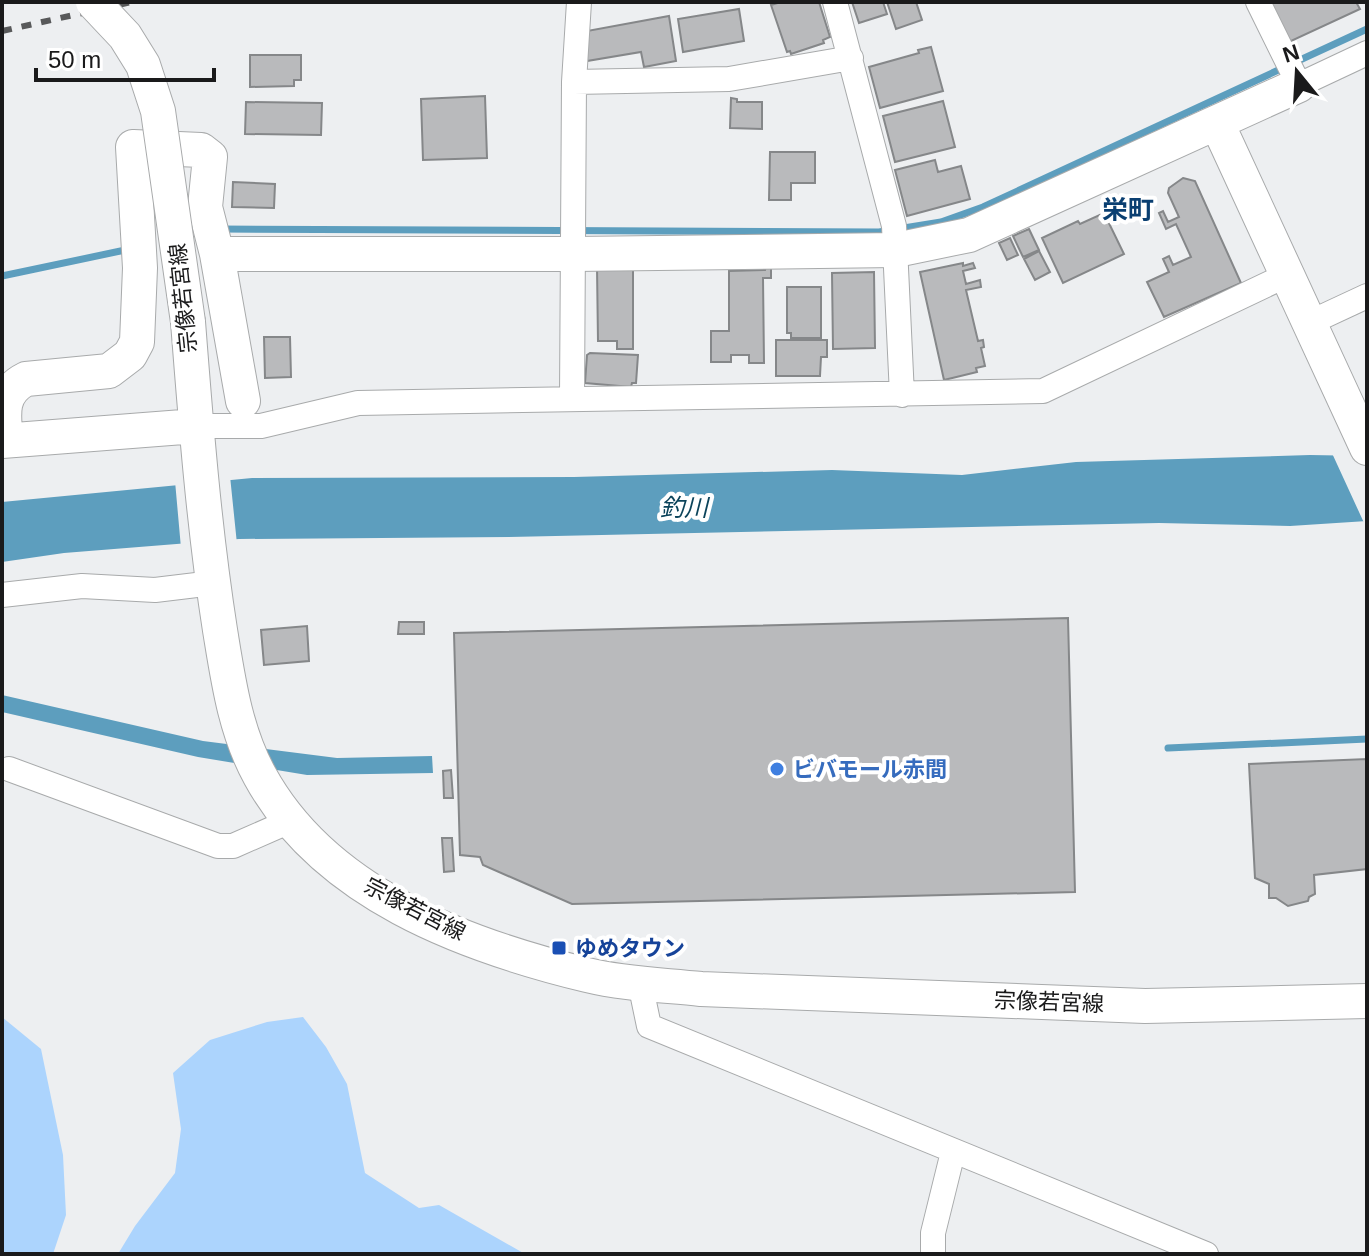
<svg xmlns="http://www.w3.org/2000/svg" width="1369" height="1256" font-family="Arial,'Noto Sans JP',sans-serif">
	<rect width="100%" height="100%" fill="#edeff1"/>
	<!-- green -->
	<path fill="#acd4fd" d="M2,1017L41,1049L63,1155L66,1215L53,1254H2Z
		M303,1017L326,1047L347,1084L365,1173L419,1208L439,1205L525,1254H118L135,1226L175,1173L181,1129L173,1073L210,1040L267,1022Z"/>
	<!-- water -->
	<path fill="#5d9ebe" d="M1310,455L1367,456V521L1290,526L1159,523L509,537L239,539L64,553L2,562V502L252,478L574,477L832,470L962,475L1076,462Z
		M2,695L203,741L337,758L432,756L433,773L307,775L198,757L2,712Z"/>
	<!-- pier -->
	<path fill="#edeff1" d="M1331,451L1367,452V525H1365Z
		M230,476L237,544L181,548L175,481Z"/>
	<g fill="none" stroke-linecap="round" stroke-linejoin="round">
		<!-- stream -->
		<path stroke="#5d9ebe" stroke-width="7" d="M220,229L879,232L941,222L983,207L1367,29
			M2,276L130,249
			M1168,748L1367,739"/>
	</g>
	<!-- building -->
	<path fill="#b9babc" stroke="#858789" stroke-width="2" d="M781,2H819L830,37L823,40L824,43L791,54L790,51L787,52L771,5Z
		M852,2H883L887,14L859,23Z
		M887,2H916L922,20L896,29Z
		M1270,2H1356L1360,9L1289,42Z
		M739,9L744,41L683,52L678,19Z
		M669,16L676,61L644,67L641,52L587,61V31Z
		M931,47L943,91L880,108L869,67L919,53L918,50Z
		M250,55H301V80H294V86L250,87Z
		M485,96L487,158L423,160L421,99Z
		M731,98L737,99V102H762V129L730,128Z
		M943,101L955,147L895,162L883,116Z
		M246,102L322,103L321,135L245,134Z
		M770,152H815V183H791V200H769Z
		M935,160L938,172L961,166L970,199L907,216L895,170Z
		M1183,178L1195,181L1241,283L1164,317L1147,282L1169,272L1163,259L1169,256L1173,265L1191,257L1176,224L1166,229L1159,213L1163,211L1168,222L1179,217L1168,193L1169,188Z
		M233,182L275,184L274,208L232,207Z
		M1104,213L1124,254L1063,283L1042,238L1078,221L1080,224Z
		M1029,229L1039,250L1023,257L1013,236Z
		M1010,238L1018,255L1007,260L999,243Z
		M1039,251L1050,272L1035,280L1024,259Z
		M963,263V266L973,263L975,268L963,271L966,284L980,280L981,287L966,290L978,341L983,340L984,347L981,348L985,366L976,368L977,372L944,380L920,272Z
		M766,265H771V278H763L764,363H749V355H731V362H711V331H729V271L765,270Z
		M597,267L633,269V349H617V341H598Z
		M874,272L875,348L833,349L832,273Z
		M787,287H821V338H791V333H787Z
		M264,337H290L291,377L265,378Z
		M776,340H827V357H821L820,376H776Z
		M590,353L638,355L636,383H632L631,387L585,383L587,355Z
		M1068,618L1075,892L572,904L483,865L480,857L460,855L454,633Z
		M399,622H424V634H398Z
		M307,626L309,661L264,665L261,630Z
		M1367,759V869L1314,875L1315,894L1309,897L1308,901L1288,906L1276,898H1269V884L1255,878L1249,764Z
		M451,770L453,798H444L443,771Z
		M442,838H452L454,871L444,872Z"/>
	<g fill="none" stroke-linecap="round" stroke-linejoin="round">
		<defs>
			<path id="street" d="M835,2L894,226L902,395
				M1258,2L1299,85L1367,53
				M574,82L729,79L851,58
				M1309,323L1367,296
				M572,398L574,82L579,2
				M196,426H261L358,403L1043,391L1287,275
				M2,595L82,586L155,590L213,583
				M9,769L218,846H233L290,821
				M640,983L649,1026L1206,1254
				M933,1254V1233L953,1152"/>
			<path id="secondary" d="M1217,123L1367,448
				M217,254H574L896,250L969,235L1299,85
				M188,322C196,425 204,528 220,630C228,679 235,731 260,776C324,893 463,945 587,975C624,984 664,985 701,989L1145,1006L1367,1001
				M6,440C3,414 0,392 26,379L109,371L130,355L137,342L140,268L133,147L201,150L210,157L205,207L217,254L243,401
				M2,441L196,426"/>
		</defs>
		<!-- street casing -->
		<use href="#street" stroke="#a8aaab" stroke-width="26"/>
		<!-- secondary casing -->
		<use href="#secondary" stroke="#a8aaab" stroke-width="36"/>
		<!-- street -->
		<use href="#street" stroke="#fff" stroke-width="24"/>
		<!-- secondary -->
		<use href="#secondary" stroke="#fff" stroke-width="34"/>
		<!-- rail -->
		<path stroke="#58595a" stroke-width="6" stroke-dasharray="10 10" stroke-linecap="butt" d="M2,31L132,2"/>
		<defs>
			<path id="secondary-bridge" d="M93,2L125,36L143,65L158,111L188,322"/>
		</defs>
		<!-- secondary-bridge casing -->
		<use href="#secondary-bridge" stroke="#a8aaab" stroke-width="36" stroke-linecap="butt"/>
		<!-- secondary-bridge -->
		<use href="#secondary-bridge" stroke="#fff" stroke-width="34"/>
	</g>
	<!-- markers -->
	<circle fill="#3f7fe0" stroke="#fff" stroke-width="3" cx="777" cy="769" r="8"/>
	<rect fill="#1a4fb4" stroke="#fff" stroke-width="3" x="551" y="940" width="16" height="16" rx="4"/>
	<g text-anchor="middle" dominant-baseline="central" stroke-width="8" stroke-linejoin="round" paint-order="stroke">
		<!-- street labels -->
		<g font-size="22" fill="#1a1a1b" stroke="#fff">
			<text transform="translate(183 298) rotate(-96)">宗像若宮線</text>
			<text transform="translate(415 909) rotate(27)">宗像若宮線</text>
			<text transform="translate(1049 1002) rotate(2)">宗像若宮線</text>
		</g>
		<!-- shop labels -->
		<g font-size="22" font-weight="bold" fill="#366cbe" stroke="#fff" text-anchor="start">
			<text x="793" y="769">ビバモール赤間</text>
		</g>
		<!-- transit labels -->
		<g font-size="22" font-weight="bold" fill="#164399" stroke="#fff" text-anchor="start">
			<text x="575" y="948">ゆめタウン</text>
		</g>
		<!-- water labels -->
		<g font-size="24" font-style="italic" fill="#0c445b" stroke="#fff">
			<text x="684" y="507">釣川</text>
		</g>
		<!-- quarter labels -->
		<g font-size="26" font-weight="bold" fill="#0a3f71" stroke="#fff">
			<text x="1128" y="210">栄町</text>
		</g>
	</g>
	<!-- border -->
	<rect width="1369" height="1256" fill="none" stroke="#1a1a1b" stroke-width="8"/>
	<!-- north arrow -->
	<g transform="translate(1297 72) rotate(342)" stroke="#ffffff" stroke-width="6" paint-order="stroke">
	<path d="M0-6L14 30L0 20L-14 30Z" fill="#1a1a1b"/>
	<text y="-12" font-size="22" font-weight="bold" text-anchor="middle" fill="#1a1a1b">N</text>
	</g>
	<!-- scale -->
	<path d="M36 68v12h178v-12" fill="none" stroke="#1a1a1b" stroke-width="4"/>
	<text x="48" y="68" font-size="24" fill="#1a1a1b" stroke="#ffffff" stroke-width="6" paint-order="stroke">50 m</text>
</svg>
